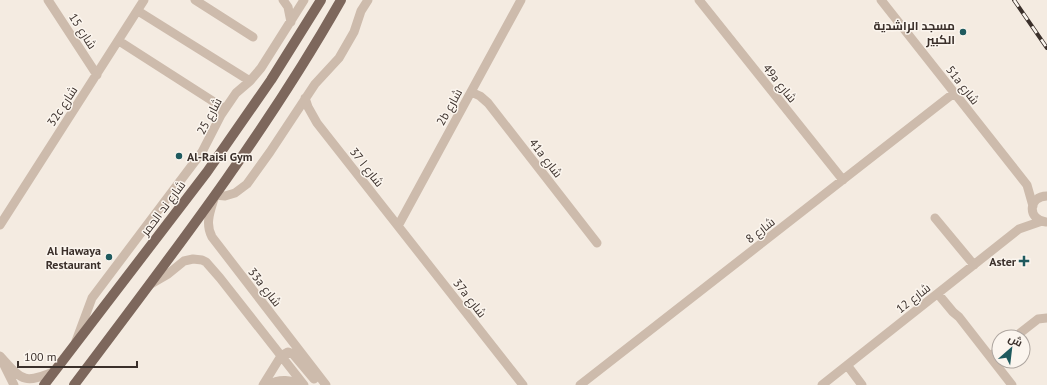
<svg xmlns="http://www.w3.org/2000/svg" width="1047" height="385" font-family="'PT Sans',Cairo,sans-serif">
	<rect width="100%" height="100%" fill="#f4ebe1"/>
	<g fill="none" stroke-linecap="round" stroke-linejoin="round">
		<!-- minor -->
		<path stroke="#cdbbac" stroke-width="9" d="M48,0L97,75
			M195,0L253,37
			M283,0L288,7L291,22
			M699,0L843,180
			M881,0L1027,185L1033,206
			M138,11L250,81
			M119,41L225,109
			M471,92L480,96L488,103L597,243
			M305,98L308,107L317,123L523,385
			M215,195L225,196L235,193L247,184L270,152L315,84L339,58L354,32L361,11L368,0
			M214,199C210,212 205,224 212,237L326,385
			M935,218L974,265
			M1046,222C1027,220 1028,196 1047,196
			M0,225L144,0
			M398,226L521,0
			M149,285L168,274L184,261L193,259L202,260L206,262L220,278L304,385
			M938,294L953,312L959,317L1012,385
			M1015,337L1038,319L1047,318
			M76,341L92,298L202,152L221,115L236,93L250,81L261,68L304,0
			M0,356C22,380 23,385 55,371
			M990,356L999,350
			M3,363L14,385
			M847,365L862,385
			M263,385L281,356L288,352L293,354L314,379
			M268,385C280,378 291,380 303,385
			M580,385L954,93
			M822,385L1019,229L1042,221"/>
		<!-- major -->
		<path stroke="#7d675c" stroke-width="10" d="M44,385L207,172L271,80L321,0
			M74,385C168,260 264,136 341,0"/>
		<defs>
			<path id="rail" d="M1014,0L1047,48"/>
		</defs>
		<!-- rail casing -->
		<use href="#rail" stroke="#3b302b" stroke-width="4"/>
		<!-- rail -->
		<use href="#rail" stroke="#fbf5ee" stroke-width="2.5" stroke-dasharray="8" stroke-linecap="butt"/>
	</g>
	<!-- markers -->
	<g fill="#1f5a5e" stroke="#fbf5ee" stroke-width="1.5">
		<circle cx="963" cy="32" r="4"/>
		<circle cx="179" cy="156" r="4"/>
		<circle cx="109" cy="257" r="4"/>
		<path d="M1022 255h4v4h4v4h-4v4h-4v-4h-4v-4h4z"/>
	</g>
	<g text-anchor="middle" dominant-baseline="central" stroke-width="3" stroke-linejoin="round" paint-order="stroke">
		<!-- poi labels -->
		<g font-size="12" font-weight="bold" fill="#3b302b" stroke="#fbf5ee" text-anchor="end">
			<text x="955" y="25">مسجد الراشدية<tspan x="955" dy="14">الكبير</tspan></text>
			<text x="187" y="156" text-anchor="start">Al-Raisi Gym</text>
			<text x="101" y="250">Al Hawaya<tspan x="101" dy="14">Restaurant</tspan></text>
			<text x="1016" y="261">Aster</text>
		</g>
		<!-- street labels -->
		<g font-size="12" fill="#3b302b" stroke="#fbf5ee">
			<text transform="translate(83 31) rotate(57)">شارع 15</text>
			<text transform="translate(780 83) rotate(51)">49a شارع</text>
			<text transform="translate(963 85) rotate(52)">51a شارع</text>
			<text transform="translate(62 106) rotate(-57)">32c شارع</text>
			<text transform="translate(449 107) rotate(-61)">2b شارع</text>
			<text transform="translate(209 116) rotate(-62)">شارع 25</text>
			<text transform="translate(546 158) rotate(52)">41a شارع</text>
			<text transform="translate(367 167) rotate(52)">شارع ا 37</text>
			<text transform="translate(163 208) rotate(-53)">شارع ند الحمر</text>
			<text transform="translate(760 230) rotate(-38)">شارع 8</text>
			<text transform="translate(265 287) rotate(52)">33a شارع</text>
			<text transform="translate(470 298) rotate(52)">37a شارع</text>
			<text transform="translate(913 298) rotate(-38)">شارع 12</text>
		</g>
	</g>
	<!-- north arrow -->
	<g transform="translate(1011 349) rotate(28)"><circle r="19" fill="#fbf5ee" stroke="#aea6a0"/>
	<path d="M0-3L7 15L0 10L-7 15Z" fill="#1f5a5e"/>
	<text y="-6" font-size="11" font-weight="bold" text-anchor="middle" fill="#3b302b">ش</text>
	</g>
	<!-- scale -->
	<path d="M18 361v6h119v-6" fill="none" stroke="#3b302b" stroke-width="2"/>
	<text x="24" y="361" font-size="12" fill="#3b302b" stroke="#fbf5ee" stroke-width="3" paint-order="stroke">100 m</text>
</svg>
